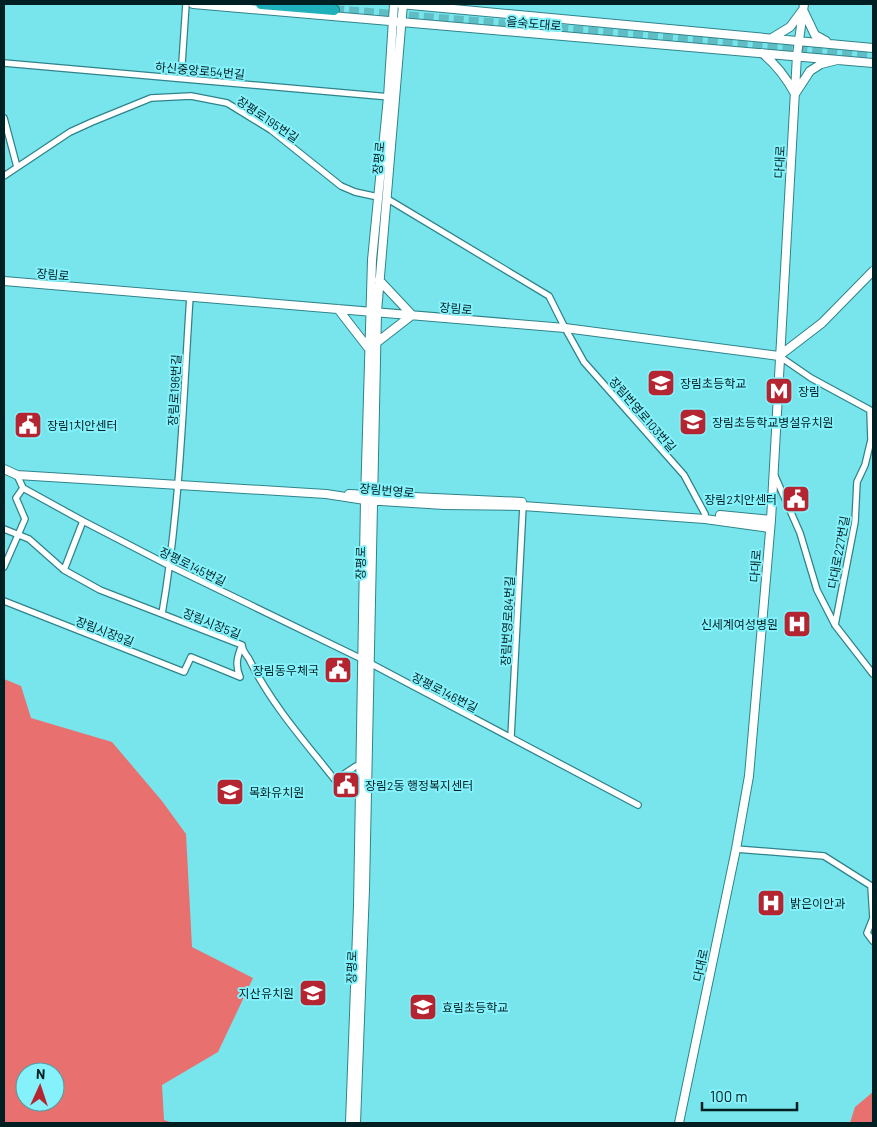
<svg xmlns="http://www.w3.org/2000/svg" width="877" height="1127" font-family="Barlow,'Noto Sans KR',sans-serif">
	<rect width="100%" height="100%" fill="#78e5ed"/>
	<!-- forest -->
	<path fill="#e8706f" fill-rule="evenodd" d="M4,679L21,686L31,718L112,742L162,801L186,834L192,947L253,978L218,1052L162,1085L164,1120L173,1123H4ZM25,1072H55V1102H25Z
		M873,1092V1123H850L855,1107Z"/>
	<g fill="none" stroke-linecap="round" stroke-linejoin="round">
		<!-- highway-tunnel -->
		<path stroke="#60bdc4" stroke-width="10" stroke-dasharray="10 5" stroke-linecap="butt" d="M334,10L873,56"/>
		<defs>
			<path id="street" d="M4,63L390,97
				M181,78L186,4
				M4,118L17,167
				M4,176L70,132L92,122L151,98L191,96L227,103L271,130L341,186L355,192L378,197
				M386,198L549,296L565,328L584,362L684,475L705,514
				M779,356L811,378L870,410L871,440L865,465L857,482L855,522L835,625
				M17,475L23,488L83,521L170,566L364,660L638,805
				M775,476L800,533L817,590L835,625L873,674
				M4,529L29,539L64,570L100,590L242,645C243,654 247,654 250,661C272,705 305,742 335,780L356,766H361
				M4,567L25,519L16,498L23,488
				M64,570L83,521
				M4,601L184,672L191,657L240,677
				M162,614C180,509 183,403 190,296
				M240,677C235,665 237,657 242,645
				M511,737L523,506
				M736,849L824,856L873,887
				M871,886L873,918L867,933L873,941"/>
			<path id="secondary" d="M193,4L873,63
				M400,4L873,48
				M804,12L815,35L826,41
				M772,38L790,27L802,11
				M762,53C777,65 786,77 795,94L810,71L821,64L837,60
				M4,281L565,328L779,356L822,323L873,271
				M338,309L369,349
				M376,343L412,315L379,280
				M4,469L17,475L326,494L365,500L444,505L523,506L705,519L769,528
				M349,494L522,502
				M720,515L771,520
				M350,1123L358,906L365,500L372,260L388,97L394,4
				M356,1123L365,889L377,312L403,4
				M679,1123L736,849L749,776L771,520L797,55L804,4"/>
			<path id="highway" d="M261,4L334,10"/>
		</defs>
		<!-- street casing -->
		<use href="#street" stroke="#2e848b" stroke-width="8"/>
		<!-- secondary casing -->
		<use href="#secondary" stroke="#2e848b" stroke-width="10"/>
		<!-- highway casing -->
		<use href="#highway" stroke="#147e85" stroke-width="12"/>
		<!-- street -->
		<use href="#street" stroke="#fff" stroke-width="5.5"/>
		<!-- secondary -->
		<use href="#secondary" stroke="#fff" stroke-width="8"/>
		<!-- highway -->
		<use href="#highway" stroke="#1eb1bb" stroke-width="10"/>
	</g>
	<!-- icons -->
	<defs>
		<symbol id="school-square" viewBox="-11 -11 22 22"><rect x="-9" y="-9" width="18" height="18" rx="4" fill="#b52431" stroke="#85f2fb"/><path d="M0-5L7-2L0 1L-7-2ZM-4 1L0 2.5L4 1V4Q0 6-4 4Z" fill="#fff"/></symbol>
		<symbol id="metro-square" viewBox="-11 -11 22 22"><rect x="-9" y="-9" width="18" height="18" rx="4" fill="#b52431" stroke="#85f2fb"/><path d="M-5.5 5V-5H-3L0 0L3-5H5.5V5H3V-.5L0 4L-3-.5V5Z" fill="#fff"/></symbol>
		<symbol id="civic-square" viewBox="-11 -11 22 22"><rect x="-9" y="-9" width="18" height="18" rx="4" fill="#b52431" stroke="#85f2fb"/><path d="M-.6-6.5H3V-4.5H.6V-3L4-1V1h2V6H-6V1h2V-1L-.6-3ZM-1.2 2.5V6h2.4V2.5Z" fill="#fff"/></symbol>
		<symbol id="hospital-square" viewBox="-11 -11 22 22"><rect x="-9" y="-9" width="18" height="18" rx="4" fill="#b52431" stroke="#85f2fb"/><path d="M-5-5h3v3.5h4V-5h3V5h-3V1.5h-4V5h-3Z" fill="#fff"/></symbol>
	</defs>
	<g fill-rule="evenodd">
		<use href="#school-square" x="645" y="367" width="32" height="32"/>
		<use href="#metro-square" x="763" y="375" width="32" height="32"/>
		<use href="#school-square" x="677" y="406" width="32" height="32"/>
		<use href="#civic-square" x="12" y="409" width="32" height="32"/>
		<use href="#civic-square" x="780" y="483" width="32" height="32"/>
		<use href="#hospital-square" x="781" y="608" width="32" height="32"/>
		<use href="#civic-square" x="322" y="654" width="32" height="32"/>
		<use href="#civic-square" x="330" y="769" width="32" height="32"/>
		<use href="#school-square" x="214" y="776" width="32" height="32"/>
		<use href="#hospital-square" x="755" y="887" width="32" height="32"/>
		<use href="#school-square" x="297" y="977" width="32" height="32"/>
		<use href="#school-square" x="407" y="991" width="32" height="32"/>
	</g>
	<g text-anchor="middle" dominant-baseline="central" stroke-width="4" stroke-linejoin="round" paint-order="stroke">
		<!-- street labels -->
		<g font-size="12" fill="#001f22" stroke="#85f2fb">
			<text transform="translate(534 23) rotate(5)">을숙도대로</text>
			<text transform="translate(200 70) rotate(5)">하신중앙로54번길</text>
			<text transform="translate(268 119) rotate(34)">장평로195번길</text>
			<text transform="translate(378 158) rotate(-85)">장평로</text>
			<text transform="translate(779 162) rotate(-87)">다대로</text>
			<text transform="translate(53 274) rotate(5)">장림로</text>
			<text transform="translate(456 308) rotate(5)">장림로</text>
			<text transform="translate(174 390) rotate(-87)">장림로196번길</text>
			<text transform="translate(643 414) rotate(49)">장림번영로103번길</text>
			<text transform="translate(387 490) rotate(5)">장림번영로</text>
			<text transform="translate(838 552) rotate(-80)">다대로227번길</text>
			<text transform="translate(360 563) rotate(-89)">장평로</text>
			<text transform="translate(193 566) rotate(26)">장평로145번길</text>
			<text transform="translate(755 566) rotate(-86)">다대로</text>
			<text transform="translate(507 621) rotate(-87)">장림번영로84번길</text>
			<text transform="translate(212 623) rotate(22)">장림시장5길</text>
			<text transform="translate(105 631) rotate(21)">장림시장9길</text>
			<text transform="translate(445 692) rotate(27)">장평로146번길</text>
			<text transform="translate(700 965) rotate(-78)">다대로</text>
			<text transform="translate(351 967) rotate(-88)">장평로</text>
		</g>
		<!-- poi labels -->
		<g font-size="12" fill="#001f22" stroke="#85f2fb" text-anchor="start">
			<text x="680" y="383">장림초등학교</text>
			<text x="798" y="391">장림</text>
			<text x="712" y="422">장림초등학교병설유치원</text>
			<text x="47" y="425">장림1치안센터</text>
			<text x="777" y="499" text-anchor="end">장림2치안센터</text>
			<text x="778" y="624" text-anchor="end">신세계여성병원</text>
			<text x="319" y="670" text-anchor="end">장림동우체국</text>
			<text x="365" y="785">장림2동 행정복지센터</text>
			<text x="249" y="792">목화유치원</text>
			<text x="790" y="903">밝은이안과</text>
			<text x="294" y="993" text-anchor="end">지산유치원</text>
			<text x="442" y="1007">효림초등학교</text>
		</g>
	</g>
	<!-- border -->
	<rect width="877" height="1127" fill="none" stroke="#001f22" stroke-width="10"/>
	<!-- north arrow -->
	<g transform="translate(40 1087) rotate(3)"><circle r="24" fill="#85f2fb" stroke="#509ea4"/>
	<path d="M0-4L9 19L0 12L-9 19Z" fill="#b52431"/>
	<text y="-8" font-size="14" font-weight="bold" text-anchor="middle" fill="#001f22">N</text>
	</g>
	<!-- scale -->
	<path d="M702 1102v8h95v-8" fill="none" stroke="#001f22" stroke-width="2.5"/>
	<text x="710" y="1102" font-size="15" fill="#001f22" stroke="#85f2fb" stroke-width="4" paint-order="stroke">100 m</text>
</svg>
